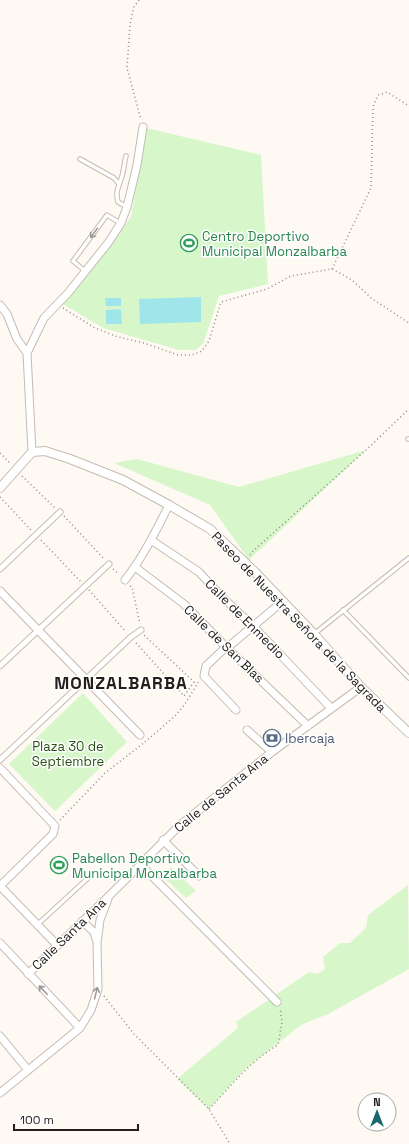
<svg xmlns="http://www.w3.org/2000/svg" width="409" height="1144" font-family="'Space Grotesk',sans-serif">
	<rect width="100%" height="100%" fill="#fef9f2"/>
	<!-- green -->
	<path fill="#d7f7cb" d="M146,128L261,155L268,284L219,296L203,344L195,350H179L103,328L63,304L92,269L131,217Z
		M366,450L249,560L210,505L114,463L137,459L239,487Z
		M83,693L127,742L55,811L9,764Z
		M171,867L196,891L186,898L162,876Z
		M408,885L409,969L328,1014L301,1025L244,1070L209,1109L177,1079L238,1028L236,1022L309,972L318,974L325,969L323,957L340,943H350L366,928L368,915Z"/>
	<!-- water -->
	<path fill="#9fe5ea" d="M201,297V322L140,324L139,299Z
		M105,298H121V306H106Z
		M121,309L122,324H106V310Z"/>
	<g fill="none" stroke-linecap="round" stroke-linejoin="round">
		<defs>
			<path id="service" d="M126,156C124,163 124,170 122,176C119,187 115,190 118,202L127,207
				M80,159L114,178L119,184
				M85,271L73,261L107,215L120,223
				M408,439H409
				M343,610L409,678
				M314,634L409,558
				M37,925L87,879"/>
			<path id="pedestrian" d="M0,569L60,512
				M0,666L109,564
				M0,760L131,637L141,630"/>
			<path id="minor" d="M0,305L7,314L17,339L27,353L32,452
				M27,353L44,318L68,293L108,243L121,223L127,207L137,165L143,127
				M151,540L199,572L221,596L253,626L331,708
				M135,567L184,604L227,648L308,726
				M125,580C143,557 156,531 169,505
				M0,591L140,735
				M226,647L206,666L204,676L236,710
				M227,648L283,601
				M247,730L272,752
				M0,768L55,826L53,834L0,886
				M163,840L199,876
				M141,865L277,1002
				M0,886L57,945
				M82,921L94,932L96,939
				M0,943L80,1028
				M28,974L110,895L180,825L272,752L361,687
				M0,1036L28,1070
				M0,1093L80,1028L91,1010L98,989L97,943L100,920L108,899"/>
			<path id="tertiary" d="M0,488L32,452L45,451L70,459L123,480L169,505L210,529L255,572L314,634L361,687L409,733"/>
		</defs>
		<!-- service casing -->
		<use href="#service" stroke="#c5bcb1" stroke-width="5.5"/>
		<!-- pedestrian casing -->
		<use href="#pedestrian" stroke="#c5bcb1" stroke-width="7"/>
		<!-- minor casing -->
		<use href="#minor" stroke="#c5bcb1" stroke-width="9"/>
		<!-- tertiary casing -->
		<use href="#tertiary" stroke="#c5bcb1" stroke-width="10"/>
		<!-- path -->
		<path stroke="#8f8b86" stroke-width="1.5" stroke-dasharray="1 3" stroke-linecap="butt" d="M139,0L134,7L130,24L127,68L141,120
			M332,269L371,188L373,107L378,95L387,92L409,106
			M63,308L95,328L118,337L144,343L178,355H192L202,351L209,341L221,302L267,289L291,276L332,269L352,280L371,298L409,323
			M0,453L11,464
			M22,476L55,508
			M0,497L31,530
			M64,516L105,560
			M41,540L81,582
			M250,555L253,551L366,450L409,409
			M113,569L119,574
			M130,586L132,587L140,624
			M89,590L126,632
			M136,643L184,696L194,682L144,635
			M145,742L176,715L185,704L199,681
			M60,820L105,773L145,742
			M104,996L134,1034L209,1109L230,1144
			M209,1109C231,1086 250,1061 278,1045L282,1022L280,1008"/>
		<!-- service -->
		<use href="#service" stroke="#fff" stroke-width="3.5"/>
		<!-- pedestrian -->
		<use href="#pedestrian" stroke="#fff" stroke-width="5"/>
		<!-- minor -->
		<use href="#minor" stroke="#fff" stroke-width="7"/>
		<!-- tertiary -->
		<use href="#tertiary" stroke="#fff" stroke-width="8"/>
	</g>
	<!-- one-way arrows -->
	<defs><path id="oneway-shaft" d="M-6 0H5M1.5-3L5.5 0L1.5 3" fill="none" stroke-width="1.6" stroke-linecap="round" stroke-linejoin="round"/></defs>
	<g stroke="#9c9b99">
		<use href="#oneway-shaft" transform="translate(94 233) rotate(126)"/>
		<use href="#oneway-shaft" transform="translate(43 990) rotate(-134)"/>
		<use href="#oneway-shaft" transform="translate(96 993) rotate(-76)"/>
	</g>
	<!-- icons -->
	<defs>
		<symbol id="stadium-ring" viewBox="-11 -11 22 22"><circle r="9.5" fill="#fff" stroke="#2e9e5b" stroke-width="1.5"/><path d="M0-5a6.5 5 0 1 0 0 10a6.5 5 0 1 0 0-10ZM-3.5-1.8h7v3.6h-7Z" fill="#2e9e5b"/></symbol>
		<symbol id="bank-ring" viewBox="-11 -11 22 22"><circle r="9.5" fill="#fff" stroke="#5c6f8a" stroke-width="1.5"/><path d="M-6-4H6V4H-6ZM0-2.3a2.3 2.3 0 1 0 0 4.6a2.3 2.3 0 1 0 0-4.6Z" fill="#5c6f8a"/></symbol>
	</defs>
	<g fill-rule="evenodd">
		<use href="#stadium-ring" x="179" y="233" width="20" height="20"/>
		<use href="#bank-ring" x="262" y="728" width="20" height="20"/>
		<use href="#stadium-ring" x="49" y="855" width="20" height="20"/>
	</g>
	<g text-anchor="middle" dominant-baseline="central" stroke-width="3" stroke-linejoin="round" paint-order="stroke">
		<!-- leisure labels -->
		<g font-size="13" fill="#27864d" stroke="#fff" text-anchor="start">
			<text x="202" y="236">Centro Deportivo<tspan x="202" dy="15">Municipal Monzalbarba</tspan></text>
			<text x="72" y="858">Pabellon Deportivo<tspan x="72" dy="15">Municipal Monzalbarba</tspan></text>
		</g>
		<!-- street labels -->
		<g font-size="13" fill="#23201c" stroke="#fff">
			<text transform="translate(245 619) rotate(45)">Calle de Enmedio</text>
			<text transform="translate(299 622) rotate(46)">Paseo de Nuestra Señora de la Sagrada</text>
			<text transform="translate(224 644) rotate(44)">Calle de San Blas</text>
			<text transform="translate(221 793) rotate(-39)">Calle de Santa Ana</text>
			<text transform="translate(69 934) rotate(-44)">Calle Santa Ana</text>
		</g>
		<!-- service labels -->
		<g font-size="13" fill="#4e5e75" stroke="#fff" text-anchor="start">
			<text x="285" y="738">Ibercaja</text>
		</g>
		<!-- park labels -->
		<g font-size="13" fill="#295216" stroke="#fff">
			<text x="68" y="746">Plaza 30 de<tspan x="68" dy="15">Septiembre</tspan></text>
		</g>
		<!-- district labels -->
		<g font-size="17" font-weight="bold" letter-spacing="1" fill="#23201c" stroke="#fff">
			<text x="121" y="683">MONZALBARBA</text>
		</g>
	</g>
	<!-- north arrow -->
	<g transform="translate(377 1112)"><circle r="19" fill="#ffffff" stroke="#a7a6a4"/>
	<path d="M0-3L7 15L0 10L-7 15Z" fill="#1a686d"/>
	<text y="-6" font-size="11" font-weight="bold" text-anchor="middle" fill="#23201c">N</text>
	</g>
	<!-- scale -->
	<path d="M14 1124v6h124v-6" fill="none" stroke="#23201c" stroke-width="2"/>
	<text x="20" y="1124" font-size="12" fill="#23201c" stroke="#ffffff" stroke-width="3" paint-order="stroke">100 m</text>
</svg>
